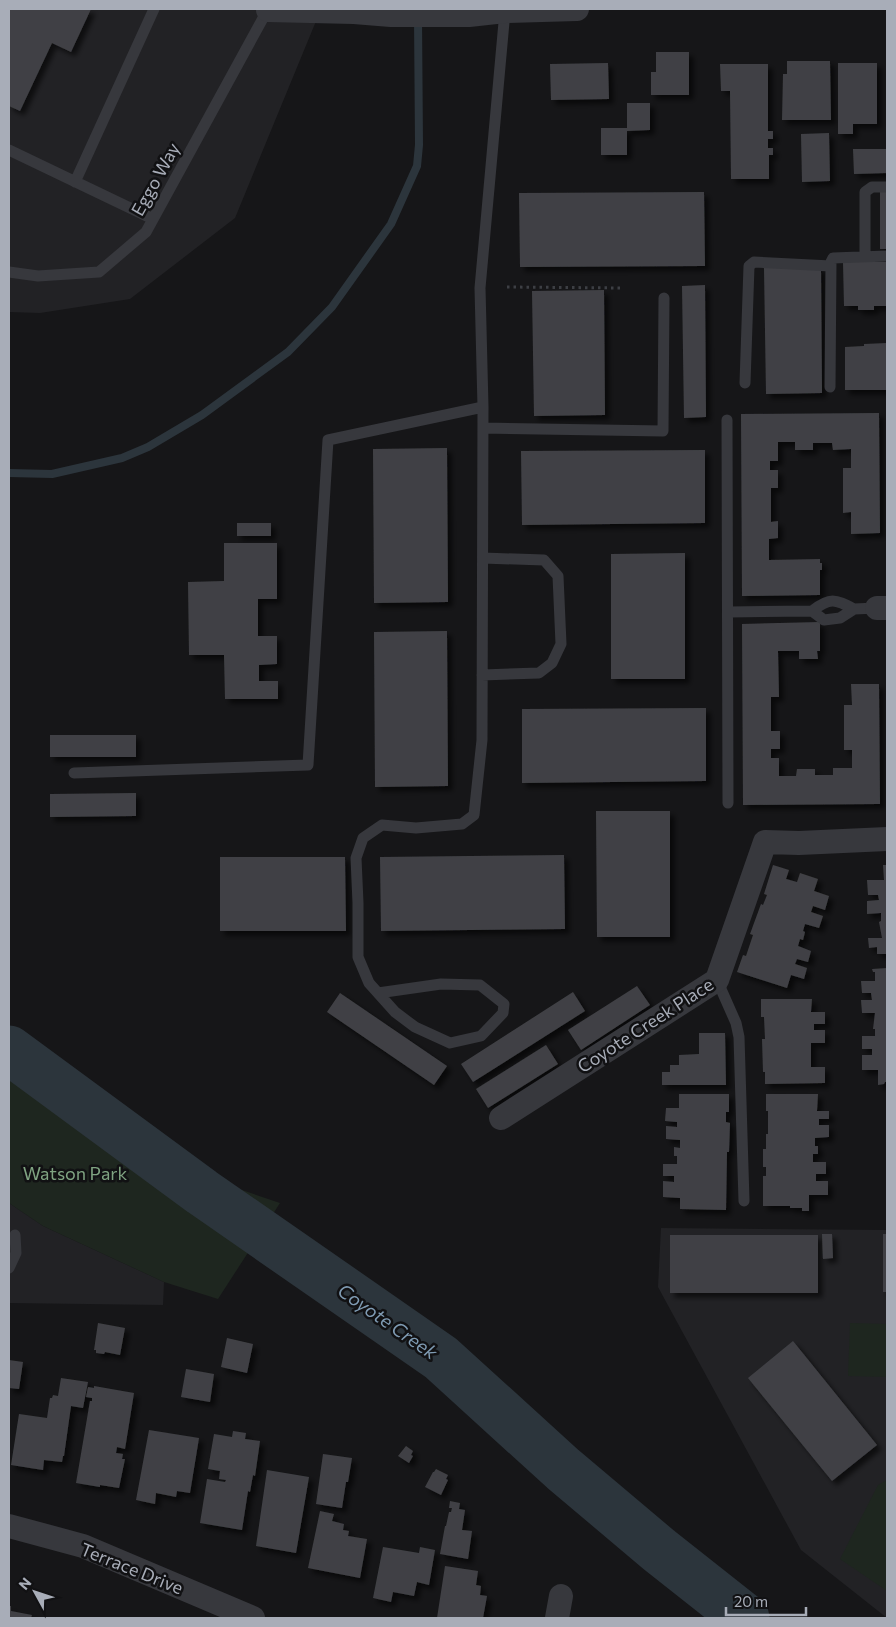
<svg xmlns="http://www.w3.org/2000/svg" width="896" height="1627" font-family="Commissioner,sans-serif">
	<defs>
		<filter id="shadow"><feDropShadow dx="4.5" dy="4.5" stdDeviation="2.5" flood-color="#0009"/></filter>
	</defs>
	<rect width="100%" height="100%" fill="#161618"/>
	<!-- built -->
	<path fill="#222225" d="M9,9H321L235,218L130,299L40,313L9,312Z
		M9,1203L43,1226L164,1282L163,1305L9,1303Z
		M661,1228L887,1230V1618L801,1550L658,1287Z"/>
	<!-- green -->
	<path fill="#1e261f" d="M9,1046L165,1164L280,1203L218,1299L164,1282L43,1226L9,1203Z
		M850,1323L887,1324V1377L848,1376Z
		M887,1480V1591L840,1559L878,1485Z"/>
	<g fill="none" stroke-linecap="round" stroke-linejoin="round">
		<!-- stream -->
		<path stroke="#2c353c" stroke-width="8" d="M9,473L52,474L122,458L148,447L202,415L288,352L332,307L391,224L417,166L419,145L418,18"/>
		<!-- river -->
		<path stroke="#2c353c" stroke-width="49" d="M9,1050L202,1192L441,1358L563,1469L659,1550L745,1618"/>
	</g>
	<!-- building -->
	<path fill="#404145" filter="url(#shadow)" d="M9,9H91L71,52L52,43L20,111L9,106Z
		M656,52H689V95H651V72H656Z
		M787,61H830L831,120H782L783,74H787Z
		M608,63L609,99L551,100L550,64Z
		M838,63H877V124H853V134H838Z
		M720,64H768V131H773V139H768V148H773V155H769V179H731L730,91H721Z
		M627,103H650V130L627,131V155H601V128H627Z
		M829,133L830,181L802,182L801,134Z
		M853,149H887V173L854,174Z
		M880,189H887V249H880Z
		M704,192L705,266L520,267L519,193Z
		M843,262H887V306H874V310H858V306H844Z
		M764,268H821L822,393L766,394Z
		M705,285L706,417L684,418L682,286Z
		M604,290L605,415L534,416L532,291Z
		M887,343V390H845V347L864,346V344Z
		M879,413L880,533L851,534V512L843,513V468H851V449L833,450L832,443H813V450H795V442H778V461H770V470H778V488H771V522L778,521V538L769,539V560L820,559V563H822V570H820V595L742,596L741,414Z
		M447,448L448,602L374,603L373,449Z
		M705,450V523L522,525L521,451Z
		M237,523H271V536H237Z
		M224,543H277V599H258V636H277V664L259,665V681H278V699H225L224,655H189L188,582L224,581Z
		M685,553V679H611V554Z
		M820,622V651H817L818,659H799V651H778L779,697H771V731H780V749H771V758H779V776H796L797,769H815V775H833V768H852V750H844V705H852L851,684H879L880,804L743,805L742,624Z
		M447,631L448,786L375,787L374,632Z
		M706,708V781L522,783V709Z
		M50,735H136V757H50Z
		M136,793V816L50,817V794Z
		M596,811H670V937H597Z
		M564,855L565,929L381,931L380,857Z
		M220,857H345L346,931H220Z
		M773,865L789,870L786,879L797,882L800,873L818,879L814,891L829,896L825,910L813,906L811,912L823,916L819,928L805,924L803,931L805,932L803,940L800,939L798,946L811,951L808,962L797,959L795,964L807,968L804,979L791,975L787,988L737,972L743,955L746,956L753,935L750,934L761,904L763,905L767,895L764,894Z
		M883,865H887V954H877V947L869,948L868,938H882L879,922L881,921V913L867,914V901L879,900L878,895H868L867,880H884Z
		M887,968V1082H885L884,1084L878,1085V1070H862V1055H872V1049H862V1036H875V1029H873L875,1013H862L861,1000H872L871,993H862L861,981H875V972H873L872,969Z
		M637,986L650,1005L581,1050L568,1030Z
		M573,992L585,1011L473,1082L461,1064Z
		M340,993L447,1066L434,1085L327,1012Z
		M761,999H812L811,1012H825V1024H814V1030H825V1043H811V1067H825V1083L765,1084V1072H763L762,1039H765L764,1017H761Z
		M699,1033H725L726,1085H662V1072H670V1065H679V1055L699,1054Z
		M546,1045L558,1064L488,1108L476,1089Z
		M679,1094H729V1112H726V1122L730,1123L729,1152H727L726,1210L680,1209V1198L663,1197V1181L674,1182V1176H663V1164H677V1156H674V1147L680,1148V1140L666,1139V1126L677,1127V1122L665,1121L666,1108H679Z
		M766,1094H818L817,1111H829V1119H819V1125H829V1137L815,1138V1146H818V1154H813V1162H826V1174H816V1181H828V1195H809V1211H802V1208H790V1206H763V1176H766V1167H763V1149H766V1134H768V1111H766Z
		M822,1234H832L833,1258L823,1259Z
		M883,1234H887V1292H883Z
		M670,1235H818V1293H670Z
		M98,1323L125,1328L120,1355L105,1352L104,1354L96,1353V1350H94Z
		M227,1338L253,1344L247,1373L221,1367Z
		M793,1341L877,1445L832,1481L748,1378Z
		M9,1360L23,1362L19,1389L9,1388Z
		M186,1369L214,1374L210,1402L181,1397Z
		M61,1378L88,1382L83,1408L71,1406L64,1456H63L62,1462L44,1460L43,1470L11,1465L19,1414L47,1418L50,1398H52L53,1395L58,1396Z
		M94,1386L134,1393L125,1449L117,1447L116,1453L123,1454L122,1459H125L119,1488L100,1485V1487L76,1483L90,1401H92V1398L86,1397L88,1387L94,1388Z
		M149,1430L199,1438L190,1493L177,1491L176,1497L156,1493L155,1504L136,1500Z
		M233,1431L246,1433L245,1439L260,1441L255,1476L253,1475L250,1492L248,1491L242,1530L200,1523L207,1479L225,1482L226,1480L219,1479L220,1471L208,1469L214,1434L232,1437Z
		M406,1446L413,1451L411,1455L413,1456L409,1463L398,1456Z
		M323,1454L352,1458L348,1482H346L342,1508L316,1504Z
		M436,1469L448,1475L446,1479L448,1480L441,1495L425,1487L433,1472H434Z
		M267,1470L309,1477L296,1553L256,1546Z
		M450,1501L460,1503L459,1509L465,1510L462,1530L472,1531L468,1559L440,1554L445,1526H446L449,1512H451L452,1508H449Z
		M320,1511L334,1514L332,1521L344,1524L343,1530L349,1531L348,1536L367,1539L360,1578L308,1568Z
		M383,1547L419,1553L420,1547L435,1550L429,1585L417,1582L414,1596L393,1592L391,1602L373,1598Z
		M445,1566L478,1571L476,1585L481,1586L480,1595L487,1596L483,1618H437Z
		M9,1606H11V1611L32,1615L31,1618H9Z"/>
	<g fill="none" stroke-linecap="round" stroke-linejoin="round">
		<!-- path -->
		<path stroke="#3d3f44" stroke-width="3" stroke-dasharray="2.5 4" stroke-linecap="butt" d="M507,287L624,288"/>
		<!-- lane -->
		<path stroke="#37383d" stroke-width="11" d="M9,150L153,219
			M75,182L154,9
			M865,256V192L872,187H887
			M9,272L38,276L99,272L146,232L268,9
			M745,383L749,266L754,262L831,266
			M830,387L831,262L833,258L887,256
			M727,420L728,803
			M483,428L663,431L664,298
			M854,609C835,599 830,597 812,611L824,620L840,618L854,609L877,608
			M729,612L812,611
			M482,675L539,673L552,663L561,644L558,576L544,560L483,558
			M74,773L308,765L328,440L483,407
			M717,980L736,1023L739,1037L744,1201
			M378,993L441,984L480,985L504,1004L503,1013L481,1036L450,1043L415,1027L395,1012L369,983L358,957V903L356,858L363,838L382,825L416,828L462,824L474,815L482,740L483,407L480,288L505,11
			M9,1268L16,1253L15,1235"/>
		<!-- street -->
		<path stroke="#37383d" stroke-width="24" d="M268,10L354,12L391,15H469L505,11L577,9
			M877,608H887
			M501,1118L717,980L765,842L799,843L887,839
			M9,1526L83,1546L253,1618
			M557,1618L561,1596"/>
	</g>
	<g text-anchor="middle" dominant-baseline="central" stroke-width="5" stroke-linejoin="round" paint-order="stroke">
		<!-- street labels -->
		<g font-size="18" fill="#a8adb8" stroke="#111113">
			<text transform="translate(155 179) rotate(-61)">Eggo Way</text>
			<text transform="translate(645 1025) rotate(-33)">Coyote Creek Place</text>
			<text transform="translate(132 1568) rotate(22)">Terrace Drive</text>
		</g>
		<!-- park labels -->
		<g font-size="18" fill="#7fa381" stroke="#111113">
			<text x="75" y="1173">Watson Park</text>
		</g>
		<!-- water labels -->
		<g font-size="19" font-style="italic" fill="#7f9bb3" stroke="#111113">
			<text transform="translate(388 1321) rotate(35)">Coyote Creek</text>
		</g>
	</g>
	<!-- border -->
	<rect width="896" height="1627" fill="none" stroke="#a8adb8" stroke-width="20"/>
	<!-- north arrow -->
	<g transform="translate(35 1592) rotate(310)" stroke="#111113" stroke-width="4" paint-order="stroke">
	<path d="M0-4L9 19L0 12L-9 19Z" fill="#a8adb8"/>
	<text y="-8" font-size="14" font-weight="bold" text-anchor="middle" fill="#a8adb8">N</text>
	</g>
	<!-- scale -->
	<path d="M726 1607v8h80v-8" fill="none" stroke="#a8adb8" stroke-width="2.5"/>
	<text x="734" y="1607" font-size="15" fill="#a8adb8" stroke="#111113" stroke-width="4" paint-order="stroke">20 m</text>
</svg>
